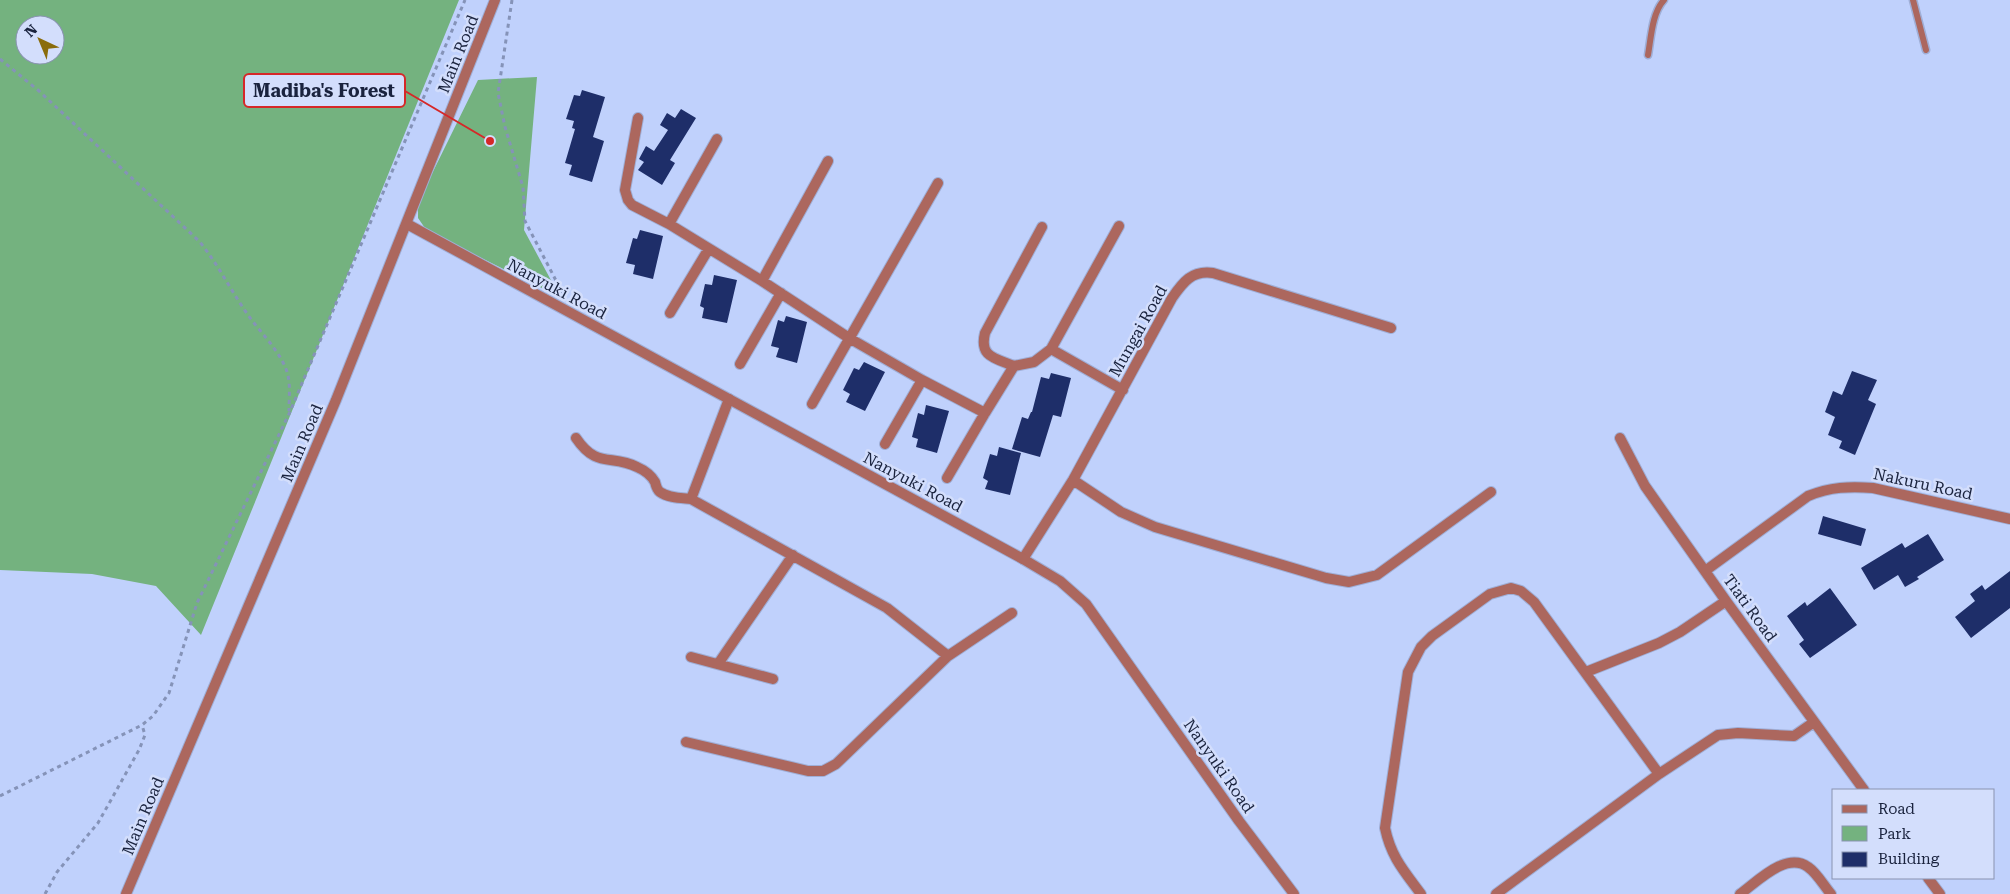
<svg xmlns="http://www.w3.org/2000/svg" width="2010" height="894" font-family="'Roboto Serif',serif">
	<rect width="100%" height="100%" fill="#c0d1fc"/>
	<!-- green -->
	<path fill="#74b27f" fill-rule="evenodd" d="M0,0H459L201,635L156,586L92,574L0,570ZM25,25H55V55H25Z
		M537,77L524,230L560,297L427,231L418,218V202L478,80Z"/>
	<!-- building -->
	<path fill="#1e2e69" d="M582,90L605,97L593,137L604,141L592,182L569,175L572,165L565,163L575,129L572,128L574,121L566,119L574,95L580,96Z
		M681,109L696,118L670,160L675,163L662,185L638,170L644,162L639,159L646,146L654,151L668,130L660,125L667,113L675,118Z
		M640,230L663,236L653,279L633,274L635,265L626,263L633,238L637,239Z
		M714,275L737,280L727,323L702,318L704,308L700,306L705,284L712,285Z
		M786,316L807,322L797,363L776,357L779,348L771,346L778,320L784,322Z
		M864,362L885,372L865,411L846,402L850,394L843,390L854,368L859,370Z
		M1852,371L1877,380L1868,400L1876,404L1855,455L1839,448L1842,441L1828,435L1835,417L1825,412L1833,391L1842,395Z
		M1051,373L1071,378L1061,417L1053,415L1040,457L1012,449L1022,417L1028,419L1031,412H1032L1041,377L1049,379Z
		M926,405L949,411L937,453L916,447L918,439L912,437L918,413L924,415Z
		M999,447L1021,453L1010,495L985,489L988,481L983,478L990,454L997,456Z
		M1823,516L1866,529L1861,546L1818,534Z
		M1928,534L1944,560L1917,577L1919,579L1905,587L1898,575L1874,590L1861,568L1902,543L1905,548Z
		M2010,571V608L1971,638L1955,617L1975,601L1970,594L1982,585L1985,590Z
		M1830,588L1857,625L1810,658L1799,644L1804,640L1787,616L1805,602L1807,606Z"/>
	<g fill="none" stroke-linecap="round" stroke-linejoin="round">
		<defs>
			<path id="service" d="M1913,0L1926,50
				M1648,55C1651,38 1652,13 1664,0"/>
			<path id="minor" d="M638,118L625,190L628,200L632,205L669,224L762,281L849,338L922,380L985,413L1014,366L1034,362L1051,349L1123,390
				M669,224L717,139
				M762,281L828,161
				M670,313L708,250
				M1051,349L1119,226
				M740,364L781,293
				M1014,366C995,358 979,357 985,333L1042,227
				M812,404L938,183
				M576,438C597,469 611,454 637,467C644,470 651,475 655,482C656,486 657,490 660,492C668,498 682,498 691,499L887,608L948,656L836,764L823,771H808L686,742
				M1620,438L1645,486L1726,601L1864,790
				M885,444L922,380
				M947,478L985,413
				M1073,480L1121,512L1155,527L1326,578L1349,582L1377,575L1491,492
				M691,499L729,399
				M1023,559L1073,480L1172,298C1183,282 1192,270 1213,273L1391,328
				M1705,571L1808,496C1830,487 1850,486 1873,488L2010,519
				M948,656L1012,613
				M691,657L773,679
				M718,664L793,555
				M1586,672L1659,643L1680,632L1726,601
				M1928,878L1940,894
				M1421,894C1404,871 1391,857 1385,828L1408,672L1421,647L1432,636L1490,594L1511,588L1521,591L1534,602L1659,774
				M1496,894L1659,774L1718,735L1738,733L1794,736L1814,722
				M1740,894C1757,882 1786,851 1808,867C1817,873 1824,886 1831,894"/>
			<path id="tertiary" d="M407,224L1023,559L1060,581L1086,604L1239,821L1294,894
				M126,894L336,400L495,0"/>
		</defs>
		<!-- service casing -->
		<use href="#service" stroke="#9faed6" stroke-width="9"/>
		<!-- minor casing -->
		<use href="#minor" stroke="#9faed6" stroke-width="12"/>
		<!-- tertiary casing -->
		<use href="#tertiary" stroke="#9faed6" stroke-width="12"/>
		<!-- path -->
		<path stroke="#8593b8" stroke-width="3" stroke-dasharray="4 4" stroke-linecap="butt" d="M512,0L498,93L505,127L523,187L525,221L563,294
			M0,59L39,91L199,241C218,264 231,291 248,315C260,332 278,349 286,369C291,381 289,397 289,411
			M0,796L142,725L153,716L169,693L197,603L289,414L465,0
			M45,894L57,872L98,823L139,750L145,735L142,725"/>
		<!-- service -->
		<use href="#service" stroke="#ac675e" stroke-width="6"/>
		<!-- minor -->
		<use href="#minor" stroke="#ac675e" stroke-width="10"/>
		<!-- tertiary -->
		<use href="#tertiary" stroke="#ac675e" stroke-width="10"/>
	</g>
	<g text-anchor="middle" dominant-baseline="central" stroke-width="5" stroke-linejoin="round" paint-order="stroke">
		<!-- street labels -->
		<g font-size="16" fill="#1a233e" stroke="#d3defc">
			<text transform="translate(458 54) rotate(-68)">Main Road</text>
			<text transform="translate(557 289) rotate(28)">Nanyuki Road</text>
			<text transform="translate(1138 331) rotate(-61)">Mungai Road</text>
			<text transform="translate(302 443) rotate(-67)">Main Road</text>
			<text transform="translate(913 482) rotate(28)">Nanyuki Road</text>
			<text transform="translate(1923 484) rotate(12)">Nakuru Road</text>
			<text transform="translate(1750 608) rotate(54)">Tiati Road</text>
			<text transform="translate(1219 766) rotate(55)">Nanyuki Road</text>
			<text transform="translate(143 816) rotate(-67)">Main Road</text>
		</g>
	</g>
	<!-- callouts -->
	<path fill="none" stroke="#d62828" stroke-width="2" d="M490 141L405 91"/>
	<circle fill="#d62828" stroke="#d3defc" stroke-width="2" cx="490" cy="141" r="5"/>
	<rect fill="#d3defc" stroke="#d62828" stroke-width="2" x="244" y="74" width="161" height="33" rx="5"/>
	<g font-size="18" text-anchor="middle" font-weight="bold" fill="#1a233e">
		<text x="324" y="97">Madiba's Forest</text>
	</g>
	<!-- legend -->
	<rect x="1832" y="789" width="162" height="90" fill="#d3defc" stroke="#8993b0"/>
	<rect x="1842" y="805" width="25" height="8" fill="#ac675e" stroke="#8993b0"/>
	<text x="1878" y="814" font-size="15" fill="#1a233e">Road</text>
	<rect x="1842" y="826" width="25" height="15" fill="#74b27f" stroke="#8993b0"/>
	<text x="1878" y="839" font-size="15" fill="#1a233e">Park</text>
	<rect x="1842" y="852" width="25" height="15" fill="#1e2e69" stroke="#8993b0"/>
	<text x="1878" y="864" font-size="15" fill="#1a233e">Building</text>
	<!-- north arrow -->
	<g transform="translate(40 40) rotate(316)"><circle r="24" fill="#d3defc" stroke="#8993b0"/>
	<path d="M0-4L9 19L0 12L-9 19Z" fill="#8a6c0b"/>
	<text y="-8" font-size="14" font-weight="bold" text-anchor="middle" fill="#1a233e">N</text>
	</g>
</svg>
